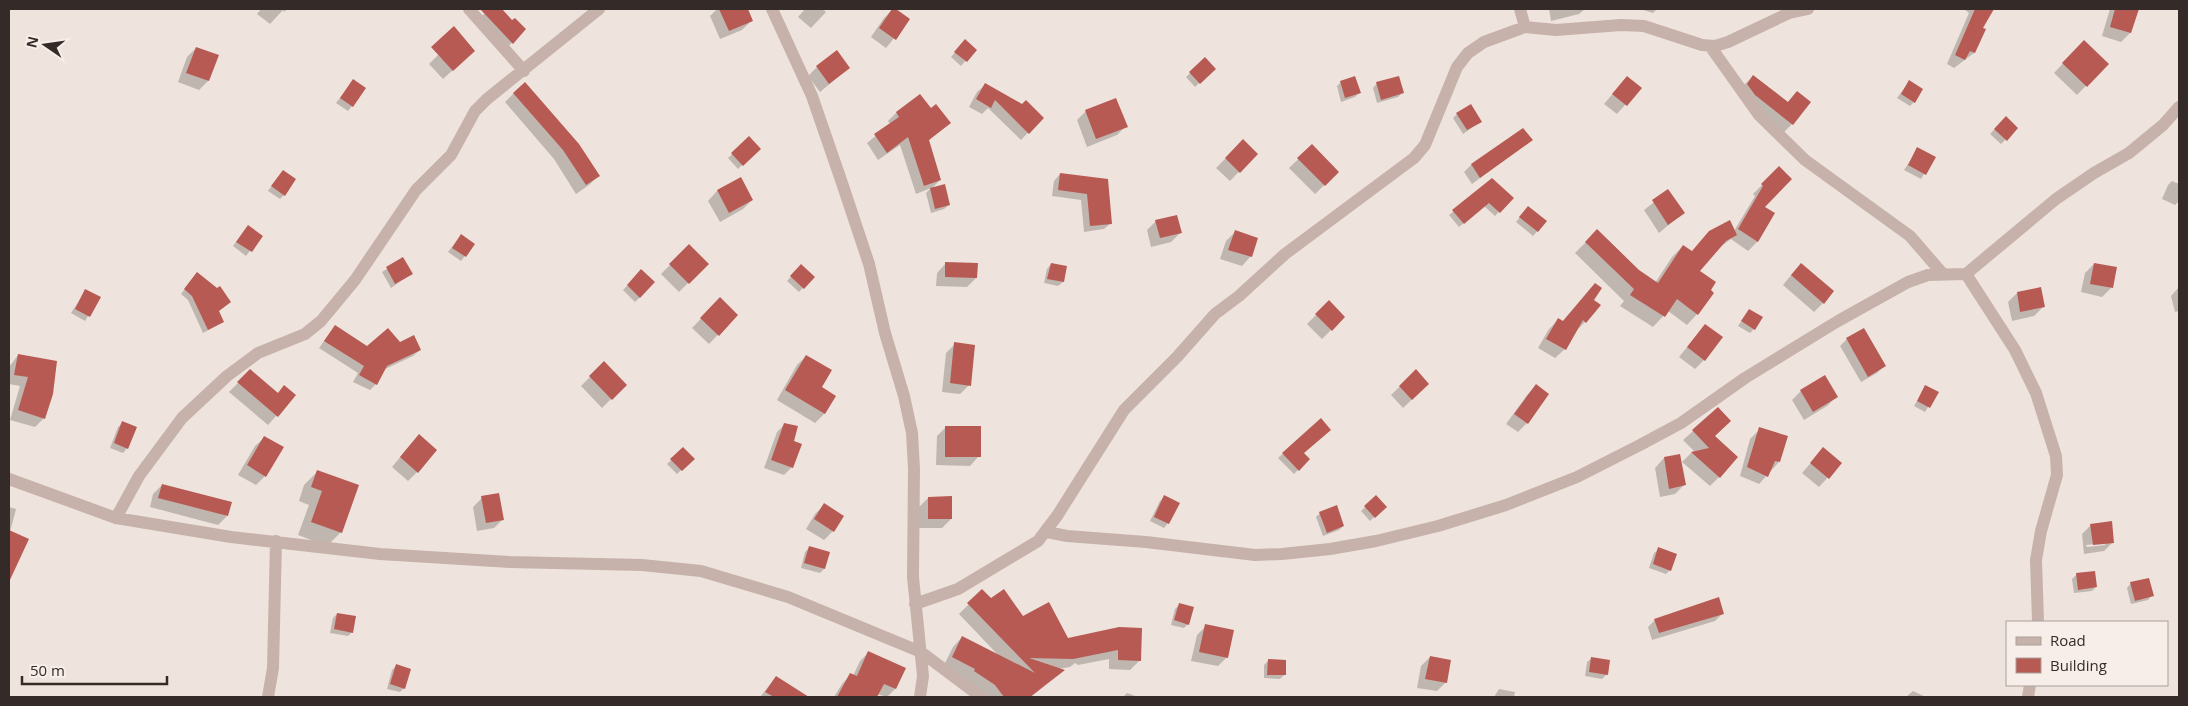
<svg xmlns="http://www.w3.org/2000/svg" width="2188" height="706" font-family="'Open Sans',sans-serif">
	<rect width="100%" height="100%" fill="#efe4dd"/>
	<!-- shadow -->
	<path fill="#0003" fill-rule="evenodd" d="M261,9H287L284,12L283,10L270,24L257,14Z
		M489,9H500L512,22L524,29L508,47L480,18Z
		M717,9H746L751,21L742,30L720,39L710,16Z
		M805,9H822L826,12L811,28L798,17Z
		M893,9L909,20L886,48L871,37L884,18Z
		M1549,9H1585L1579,14L1551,21Z
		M1640,9H1657L1653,13Z
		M1964,9H1992L1981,29L1984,30L1974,53L1954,68L1947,64L1969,13Z
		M2110,9H2138L2130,33L2121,42L2102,36Z
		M2084,41L2107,64L2077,95L2054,73Z
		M961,45L975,50L961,66L951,57Z
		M196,48L208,81L199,90L178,82L187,57Z
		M438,55L464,60L443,79L429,64Z
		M1205,59L1214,69L1195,87L1186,77Z
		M817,67L849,68L820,92L808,76Z
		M1753,76L1787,103L1797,92L1792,124L1783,133L1746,104L1744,85Z
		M1627,77L1640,88L1617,114L1604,104Z
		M353,81L352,106L348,111L336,103Z
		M1341,82L1359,93L1355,97L1341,102L1337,86Z
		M1909,82L1914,102L1910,106L1897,98Z
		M1377,83L1402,93L1398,97L1377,103L1373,88Z
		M985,85L1042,118L1021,140L988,108L982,114L969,107L977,92Z
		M514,93L598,176L589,185L576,194L554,159L505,102Z
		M920,95L931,110L949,123L928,141L940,180L931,189L949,205L944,209L931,213L926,193L931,188L916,194L900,145L878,160L867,143L890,124L888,121L896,113Z
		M1086,111L1126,126L1117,135L1087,147L1077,120Z
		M1457,114L1480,122L1463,134L1453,118Z
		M2006,117L2017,128L2001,144L1990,134Z
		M1523,130L1531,140L1472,184L1464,172L1471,165Z
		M749,138L759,149L738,169L728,158Z
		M1241,143L1256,154L1230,181L1216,168Z
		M1312,146L1338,172L1315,194L1289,168Z
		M1918,149L1934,158L1921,179L1904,170Z
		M1779,168L1763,208L1757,242L1748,251L1731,239L1716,250L1698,271L1697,314L1687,325L1668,311L1653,327L1620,306L1624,301L1575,253L1597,231L1638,271L1655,283L1672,257L1683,246L1691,252L1734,231L1755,196L1753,194Z
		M283,171L284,195L280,199L268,191Z
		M1060,174L1107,180L1111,223L1104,229L1084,232L1081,200L1052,196L1054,181Z
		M740,179L752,200L743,209L720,222L708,201L717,191Z
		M1492,180L1512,198L1495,216L1484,206L1459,227L1449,215Z
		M2172,181L2179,184V201L2175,205L2162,199L2168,185Z
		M1668,191L1683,213L1659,233L1644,210Z
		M1524,212L1546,221L1533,236L1516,222Z
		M1156,221L1180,233L1171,242L1151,247L1147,230Z
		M244,231L261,236L246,256L233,246Z
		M1235,232L1251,256L1242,266L1220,259L1226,241Z
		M461,235L474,244L461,261L448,252Z
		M689,246L707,264L679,292L661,274Z
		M403,259L411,274L391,288L382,272Z
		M946,263L976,278L967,287L936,286L937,273Z
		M1051,264L1063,282L1058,286L1044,283L1047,269Z
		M2094,264L2111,288L2102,297L2081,292L2085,273Z
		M801,266L813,277L799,292L787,281Z
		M641,271L640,297L635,302L623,290Z
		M1792,274L1823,303L1814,312L1783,285Z
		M193,278L229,302L218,311L223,322L203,333L188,300L181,294Z
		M1595,284L1593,300L1585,322L1576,331L1565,349L1555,358L1538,348L1549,329L1558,320L1562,322Z
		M2179,287V311L2175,312L2171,296Z
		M2040,289L2043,307L2034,316L2012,321L2008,302L2017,293Z
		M86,290L99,298L85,321L71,313Z
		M720,299L737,315L709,344L692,328Z
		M1329,302L1344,317L1322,339L1307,324Z
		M1749,310L1754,329L1750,333L1738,326Z
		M1705,325L1704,360L1695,369L1679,357Z
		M335,326L367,348L399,343L420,350L413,356L383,370L376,384L370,390L353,382L358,373L319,348Z
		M1847,339L1884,366L1877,373L1861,382L1840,346Z
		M955,344L969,385L960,394L942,392L946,353Z
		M18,355L56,362L44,418L35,427L10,420L20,386L9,384V367Z
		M806,356L820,388L834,396L824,414L815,423L777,400L797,365Z
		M604,363L625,385L602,408L581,386Z
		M250,371L277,394L284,387L294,396L268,425L229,392Z
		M1416,371L1428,384L1403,408L1391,395Z
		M1536,386L1527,423L1518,432L1506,424L1527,395Z
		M1926,386L1937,392L1925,412L1914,406Z
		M1801,391L1836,397L1827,406L1804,420L1792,400Z
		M1718,409L1714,436L1719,477L1710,486L1682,462L1691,453L1695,452L1683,440Z
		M1321,420L1303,453L1309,459L1294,474L1278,458Z
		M123,423L127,448L123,453L110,448L118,427Z
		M785,424L793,442L792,467L784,475L764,468L777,432Z
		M946,427L979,456L970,466L936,465L937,436Z
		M1759,430L1779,462L1759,484L1740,476L1750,439Z
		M265,437V476L256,485L238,475L255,446Z
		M410,445L417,472L408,481L392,467Z
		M683,449L693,459L677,474L667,464Z
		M1823,449L1841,463L1819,487L1802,473Z
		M1664,458L1684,485L1675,494L1660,497L1655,468Z
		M318,471L341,532L327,546L298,535L309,505L299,501L304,485Z
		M162,485L227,516L218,525L150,507L153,494Z
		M1164,497L1168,523L1164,528L1150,521L1160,501Z
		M1376,497L1385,507L1370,521L1361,511Z
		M482,498L503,519L494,528L477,531L473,507Z
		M928,498L951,519L942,528H919V507Z
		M824,505L833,531L824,540L806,529L815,514Z
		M9,507L16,509L10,532L17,561L9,570Z
		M1320,513L1343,526L1339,530L1323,536L1316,517Z
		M2091,525L2113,542L2104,551L2084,554L2082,534ZM2105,543V545L2087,547L2086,545Z
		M809,548L824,569L820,573L801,568L805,552Z
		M1659,549L1670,570L1666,574L1649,568L1654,553Z
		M2076,575L2096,587L2092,591L2074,593L2072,579Z
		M2131,583L2152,595L2148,600L2131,604L2127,588Z
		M982,591L991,600L1068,640L1119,629L1140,660L1130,670L1109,669V659L1078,665L1075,663L1070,667L1058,669L1062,671L1031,697H987L943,667L953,647L962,637L999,656L959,614Z
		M1179,605L1188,624L1184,628L1171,625L1175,609Z
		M1723,613L1715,621L1652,640L1648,627L1655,620Z
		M337,614L352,632L348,636L330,633L333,618Z
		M1206,626L1227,657L1218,666L1191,661L1197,635Z
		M869,652L904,669L895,689L887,697L877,694L875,697H834L842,684L851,674L853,676L860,661Z
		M1430,657L1446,682L1437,691L1417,688L1421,666Z
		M1592,658L1607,674L1602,679L1585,676L1587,662Z
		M1268,661L1284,675L1280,679L1264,678V665Z
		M396,666L404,688L400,692L387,689L392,670Z
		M776,677L794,689L788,697H760Z
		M1499,689L1515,692L1514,697H1494Z
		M1913,691L1926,697H1906Z
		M1127,693L1138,697H1123Z"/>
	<!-- building -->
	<path fill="#b75a53" d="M480,9H502L512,20L515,18L526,29L513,44Z
		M719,9H748L753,21L729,31Z
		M892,9H896L910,19L896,40L879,28Z
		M1975,9H1994L1983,28L1986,29L1975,53L1970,51L1965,60L1955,55Z
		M2115,9H2139L2131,33L2110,27Z
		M454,26L475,51L453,71L431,47Z
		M965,39L977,50L967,62L954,52Z
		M2084,40L2109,64L2087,87L2062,63Z
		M196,47L219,55L209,81L186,73Z
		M837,50L850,68L829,84L816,66Z
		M1205,57L1216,69L1200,84L1189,72Z
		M1753,75L1788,102L1797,91L1811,102L1793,125L1755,95L1747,84Z
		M1355,76L1361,93L1345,98L1340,81Z
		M1399,76L1404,93L1381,100L1376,82Z
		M1627,76L1642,88L1627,106L1612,94Z
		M353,79L366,88L353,107L340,98Z
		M1909,80L1923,89L1915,103L1901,94Z
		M525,82L579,144L600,176L586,185L563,150L513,93Z
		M985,83L1022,104L1026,100L1044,118L1029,134L995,100L991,108L976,99Z
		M920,94L931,108L936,104L951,123L929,140L941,180L924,186L908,137L887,153L874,134L899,117L896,112Z
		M1116,98L1128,127L1096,139L1085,110Z
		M1471,104L1482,122L1467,130L1456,113Z
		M2006,116L2018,128L2007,141L1994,129Z
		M1523,128L1533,140L1480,178L1471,164Z
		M749,136L761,149L743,166L731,153Z
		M1243,139L1258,154L1240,173L1225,158Z
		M1312,144L1339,172L1325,186L1297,158Z
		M1917,147L1936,157L1926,175L1908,165Z
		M1779,166L1792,179L1765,207L1775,213L1758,242L1738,229L1763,186L1761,184Z
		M283,170L296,179L285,196L271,186Z
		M1060,173L1108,179L1112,224L1090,226L1087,194L1058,190Z
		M741,177L753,200L729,213L717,190Z
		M1492,178L1514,198L1500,213L1489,203L1464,224L1452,210Z
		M945,184L950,205L935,209L930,188Z
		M1668,189L1685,213L1668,225L1652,200Z
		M1528,206L1547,221L1538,232L1519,217Z
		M1177,215L1182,233L1160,238L1155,220Z
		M1730,220L1737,235L1726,241L1700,271L1716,282L1711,290L1714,293L1698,315L1677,299L1665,317L1630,295L1634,289L1585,242L1597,229L1639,270L1658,283L1683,245L1692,251L1709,231Z
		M248,225L263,236L252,252L236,242Z
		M1235,230L1258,238L1252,257L1228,250Z
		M461,234L475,244L466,257L452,248Z
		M689,244L709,264L689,284L669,264Z
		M403,257L413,274L395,284L386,267Z
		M945,262L978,263L977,278L945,277Z
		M1051,263L1067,266L1064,282L1047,279Z
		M1801,263L1834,291L1824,304L1791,275Z
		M2094,263L2117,267L2113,288L2090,284Z
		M801,264L815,277L804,289L790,276Z
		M641,269L655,282L640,298L627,285Z
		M197,272L217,288L220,286L231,302L219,311L224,322L208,330L192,296L184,289Z
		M1595,283L1602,288L1594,300L1601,305L1586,323L1583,320L1566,350L1546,339L1558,318L1563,321Z
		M2041,287L2045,307L2020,312L2017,292Z
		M85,289L101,297L90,317L75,309Z
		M720,297L738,315L719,336L700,318Z
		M1329,300L1345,317L1332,331L1315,314Z
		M1749,309L1763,317L1755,330L1741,321Z
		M1705,324L1723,337L1705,361L1687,347Z
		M335,325L367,346L388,328L400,342L414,335L421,350L387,366L377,385L359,375L364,366L324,341Z
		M1864,328L1886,366L1868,377L1846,338Z
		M954,342L975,345L971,386L950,383Z
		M18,354L57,361L53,394L45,419L18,410L28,377L14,375Z
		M806,355L832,370L822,387L836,396L825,414L785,390Z
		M604,361L627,385L612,400L589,376Z
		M250,369L278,393L284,385L296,395L278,417L237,382Z
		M1416,369L1429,384L1412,400L1399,386Z
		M1825,375L1838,397L1813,412L1800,390Z
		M1536,384L1549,394L1528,424L1514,414Z
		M1925,385L1939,392L1930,408L1917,401Z
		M1718,407L1731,421L1715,436L1738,457L1720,478L1691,452L1709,448L1692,430Z
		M1321,418L1331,430L1304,453L1310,459L1299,471L1282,453Z
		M122,421L137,427L128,449L114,443Z
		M784,423L798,426L794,441L802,444L793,468L771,460Z
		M945,426H981V457H945Z
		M1759,427L1788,436L1780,462L1775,461L1768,477L1747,467Z
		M419,434L437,450L418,473L400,457Z
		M264,436L284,447L266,477L247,465Z
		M683,447L695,459L682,471L670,459Z
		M1823,447L1842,463L1829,479L1810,463Z
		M1680,454L1686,485L1669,489L1664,457Z
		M317,470L359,485L342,533L311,522L322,491L311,487Z
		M162,484L232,502L228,516L158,498Z
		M499,493L504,520L486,523L481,496Z
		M1164,495L1180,503L1169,524L1154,517Z
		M1376,495L1387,507L1375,518L1364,506Z
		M952,496V519H928V497Z
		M824,503L844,516L834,532L814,519Z
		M1337,505L1344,526L1327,533L1319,512Z
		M2112,521L2114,543L2093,545L2090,524Z
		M9,530L29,539L9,582Z
		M809,546L830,552L825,569L804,563Z
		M1658,547L1677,554L1671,571L1653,564Z
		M2095,571L2097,587L2078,590L2076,573Z
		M2149,578L2154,596L2135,601L2130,582Z
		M982,589L991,598L1004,589L1023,616L1049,602L1068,638L1119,627L1142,628L1141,661L1118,660V650L1073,659L1029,658L1065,670L1030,697H1004L995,685L974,671L975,669L952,657L962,636L1035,673L967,603Z
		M1719,597L1724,614L1659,633L1654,619Z
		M1179,603L1194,607L1189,625L1174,620Z
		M337,613L356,616L353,633L334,629Z
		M1205,624L1234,630L1228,658L1199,652Z
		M868,651L906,668L896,689L884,684L877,697H837L850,673L857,676Z
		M1430,656L1451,660L1447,683L1425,679Z
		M1591,657L1610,660L1608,675L1589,672Z
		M1268,659L1286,660V675H1267Z
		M396,664L411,669L405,689L390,684Z
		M776,676L809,697H774L765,692Z"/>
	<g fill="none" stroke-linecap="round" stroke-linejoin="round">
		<!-- street -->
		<path stroke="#c6b2ab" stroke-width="12" d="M469,9L524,71
			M772,9L812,96L842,183L869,264L885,333L904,396L912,433L914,469L913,577L923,676L920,697
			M1520,9L1525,27
			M1710,46L1759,115L1805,160L1910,236L1942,273
			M1966,274L2015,350L2036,393L2056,456L2057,475L2041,531L2036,560L2038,622
			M9,479L116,518L231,537L380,554L510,562L642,565L701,571L788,597L921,652L981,697
			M116,518L139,476L182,418L227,376L258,353L305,334L321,321L355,280L416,190L451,155L475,111L487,99L599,9
			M1047,532L1067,536L1146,542L1255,555L1282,554L1330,549L1376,541L1438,526L1506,505L1577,477L1640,445L1681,423L1745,378L1838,321L1908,282L1928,275L1966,274L2056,199L2094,173L2129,153L2163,125L2179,107
			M915,604L958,589L1038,541L1057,516L1124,410L1177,357L1215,314L1239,296L1285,254L1414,158L1425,145L1457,67L1468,53L1484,42L1525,27L1556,30L1621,25L1644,26L1702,45L1715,46L1728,42L1789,13L1808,9
			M268,697L273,668L276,541
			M2028,697L2030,685"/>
	</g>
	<!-- border -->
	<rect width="2188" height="706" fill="none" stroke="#342b29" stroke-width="20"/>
	<!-- legend -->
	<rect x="2006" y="621" width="162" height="65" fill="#f7eee9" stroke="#a9a09c"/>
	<rect x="2016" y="637" width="25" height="8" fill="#c6b2ab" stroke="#a9a09c"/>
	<text x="2050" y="646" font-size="15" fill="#342b29">Road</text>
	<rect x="2016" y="658" width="25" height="15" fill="#b75a53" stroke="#a9a09c"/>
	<text x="2050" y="671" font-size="15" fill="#342b29">Building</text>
	<!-- north arrow -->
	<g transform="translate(45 45) rotate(283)" stroke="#f7eee9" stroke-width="4" paint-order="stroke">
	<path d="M0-4L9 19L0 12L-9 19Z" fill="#342b29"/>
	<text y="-8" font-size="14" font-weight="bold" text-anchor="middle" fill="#342b29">N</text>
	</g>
	<!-- scale -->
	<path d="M22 676v8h145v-8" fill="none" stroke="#342b29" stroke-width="2.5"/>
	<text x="30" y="676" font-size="15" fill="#342b29" stroke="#f7eee9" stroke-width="4" paint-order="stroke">50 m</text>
</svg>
